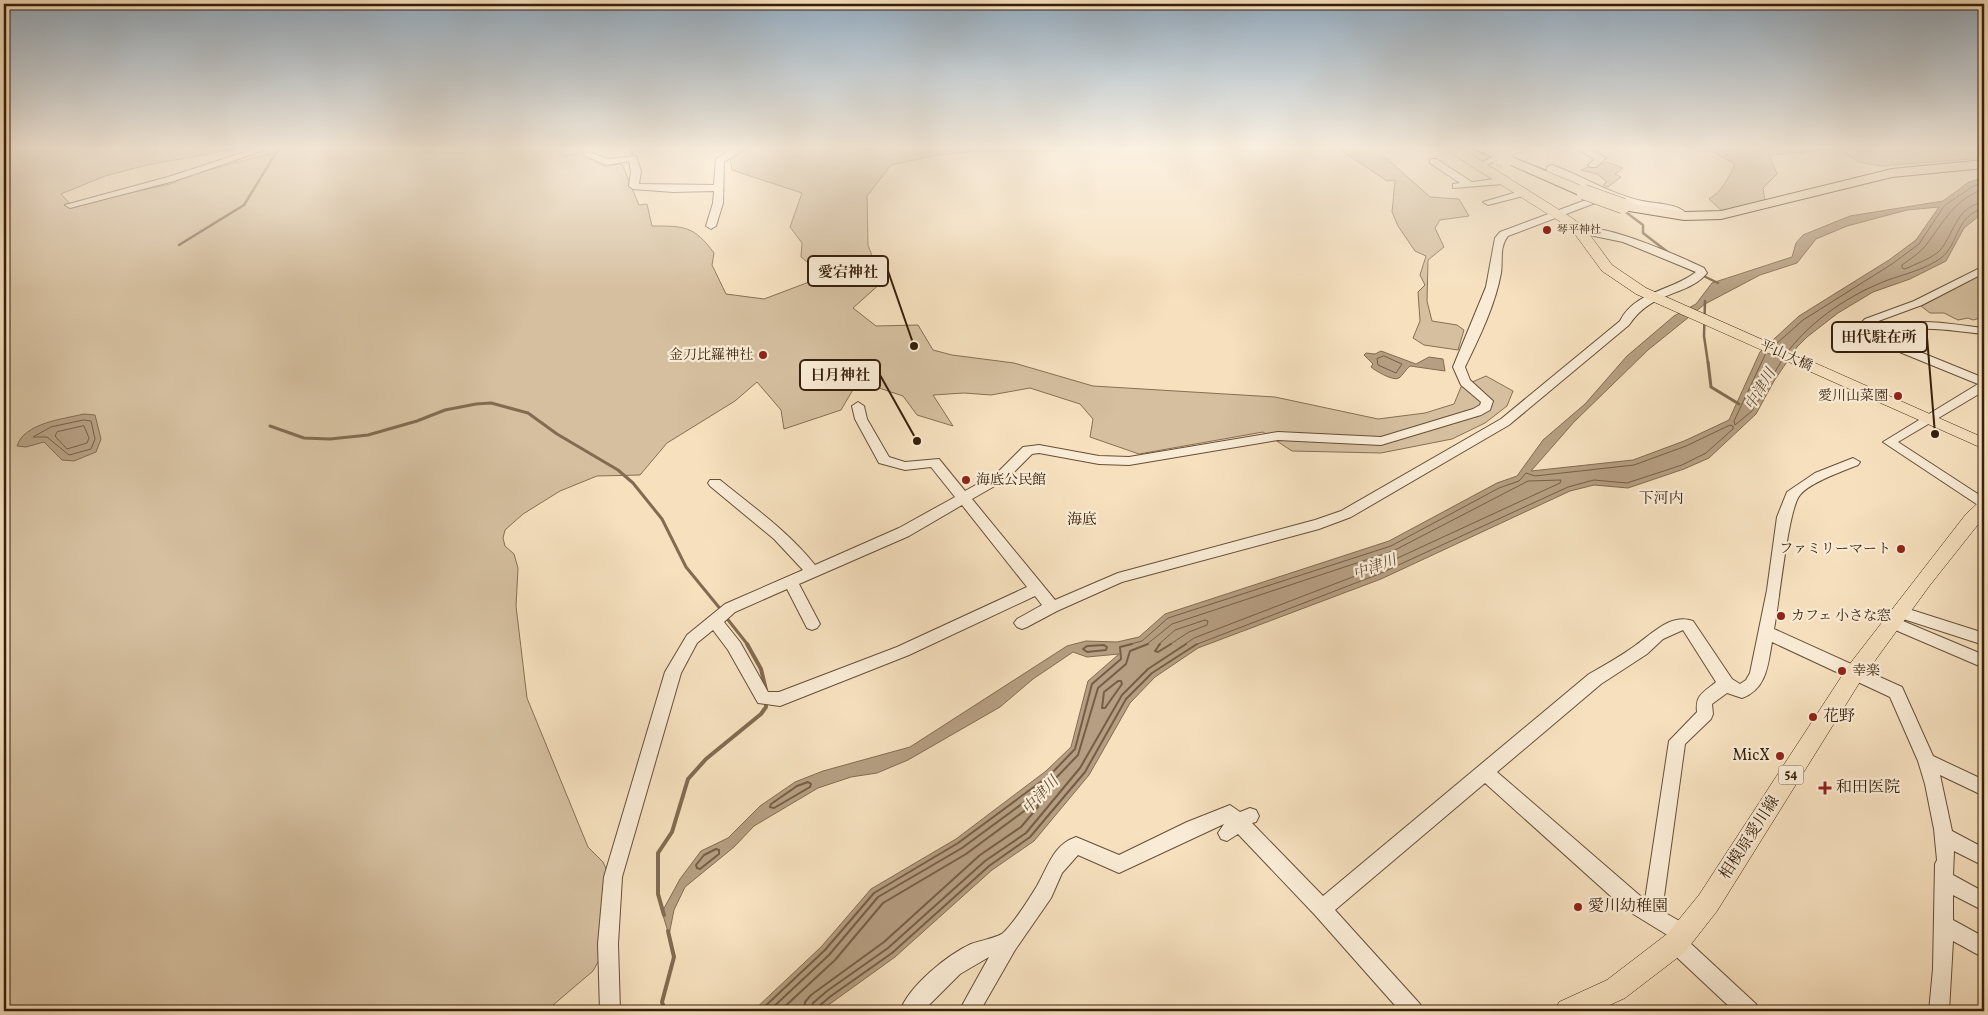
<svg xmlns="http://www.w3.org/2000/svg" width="1988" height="1015" font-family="Vollkorn,'Noto Serif JP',serif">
	<rect width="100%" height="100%" fill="#f6e0be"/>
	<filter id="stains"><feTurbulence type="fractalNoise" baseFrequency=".004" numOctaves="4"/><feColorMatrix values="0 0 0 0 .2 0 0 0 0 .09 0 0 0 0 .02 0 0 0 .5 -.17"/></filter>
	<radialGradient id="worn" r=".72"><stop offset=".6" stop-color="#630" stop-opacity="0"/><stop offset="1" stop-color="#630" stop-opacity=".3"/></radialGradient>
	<!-- green -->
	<path fill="#d5bf9f" stroke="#866f54" d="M4,148H242L147,165L105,176L61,194L72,206L174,183L187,176L286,149L428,148L424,152L483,153L489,148H554L565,156L582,153L603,166L622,164L639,205L647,204L652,226C685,226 694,226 714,253L712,265L726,294L764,299L825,276L801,257L802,243L790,227L802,193L732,170L730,159L743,151V148H1046L1047,152L978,151L937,155L891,165L867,196L868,245L882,282L853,308L876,326L918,325L933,350L952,355L1014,363L1093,386L1275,397L1378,419L1425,413L1454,404L1461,387L1486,376L1513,391L1507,406L1485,423L1452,439L1381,453L1292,451L1263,432L1139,454L1090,437L1093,419L1080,404L1030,388L991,395L964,393L933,395L953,426L917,415L903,396L858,381L841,410L784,429L781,410L757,382L735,401L667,443L640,475L597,476L560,491L523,514L505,530L503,538L505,546L514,554L518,568L516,606L527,698L588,847L603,862L612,882L603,953L593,971L546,1011H4Z
		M1338,148H1375L1430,197L1459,199L1469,216L1440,220L1435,228L1444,247L1428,260L1427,301L1432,321L1457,325L1464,330L1458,350L1424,345L1413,338L1420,321L1418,292L1425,285L1420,275L1426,256L1415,251L1398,226L1392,212L1395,180L1387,181Z
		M1711,148H1984V158L1880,166L1859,162L1838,149L1769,155L1777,174L1763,188L1765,201L1723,212L1709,199C1721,192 1730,177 1735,164L1710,150Z
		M1607,162L1623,168L1615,174L1621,177L1608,187L1603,185L1607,182L1597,174L1581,170C1590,165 1598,167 1607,162Z
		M1984,273V317L1973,320L1968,318L1958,320L1944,313H1930L1921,306Z"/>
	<!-- water -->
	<path fill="#b59e81" stroke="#826b51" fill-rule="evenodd" d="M1984,177V212L1964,228L1946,261L1910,279L1873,292L1838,313L1807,337L1797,347L1774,381L1756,414L1709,458L1684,469L1628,488L1594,485L1570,491L1381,579L1198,648L1155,677L1130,703L1089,775L1034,841L992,870L895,957L820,1011H753L821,947L871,889L956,839L1046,771L1071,747L1088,681L1119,654L1087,657L1073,652L1033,679L1000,707L908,760L877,773L851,777L818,788L754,826L734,847L685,887L674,910L669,935L662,912L680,879L701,851L728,838L760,806L795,782L823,771L910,747L1067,646L1086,641L1117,642L1139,637L1165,614L1389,541L1497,483L1517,476L1543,440L1585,404L1627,356L1674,316L1696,304L1712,283L1792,257L1796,243L1803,235L1850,216L1943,201L1969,182ZM1939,207L1916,240L1889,260L1799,316L1760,352L1729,420L1684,441L1633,460L1531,471L1574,422L1648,350L1705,304L1760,275L1797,263L1816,239L1847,226L1907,210Z
		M1381,351L1416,364L1429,357L1443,359L1445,371L1410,366C1406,369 1403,375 1399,378C1393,382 1373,369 1371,367L1373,364L1364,355L1366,353L1375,354Z
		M84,414L95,415L101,439L96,452L74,461L62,460L44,442L26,447L17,446C24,423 63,419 84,414Z"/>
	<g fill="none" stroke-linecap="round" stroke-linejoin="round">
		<!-- shore-far1 -->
		<path stroke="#765e46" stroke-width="1" d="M1984,189C1954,199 1944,222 1926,245C1920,253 1910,259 1902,265V268L1905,269C1915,264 1928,260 1937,253C1953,240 1954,206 1984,202
			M1776,344L1803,320L1892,264L1919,244L1944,206L1972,187L1984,182
			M1789,350C1813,319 1851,294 1888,280C1905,274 1926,269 1941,258C1960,243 1954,217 1984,208
			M1766,353L1734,421L1735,425L1752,411L1782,360
			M1384,356L1402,364L1396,373L1378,365L1377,359Z
			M84,420L91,421L95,439L91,449L69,455L47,437H33L51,427Z
			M84,426L89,438L87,443L67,449L55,436L57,432Z
			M1127,645L1142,641L1168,618L1391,546L1499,488L1519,481L1526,473L1535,476L1634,465L1686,446L1730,425L1733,426V429L1706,453L1682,465L1627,483L1594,480L1568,487L1379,574L1195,645
			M1146,645L1172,624L1393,551L1528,481L1561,480L1560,483L1376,568L1194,638L1184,645
			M1158,645L1175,630L1205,620L1208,621L1207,625L1189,632L1169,645"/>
		<!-- shore -->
		<path stroke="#765e46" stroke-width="2" d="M1160,644L1155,651L1158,652L1171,644
			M1104,645L1107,647L1106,650L1087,652L1083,649L1087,646Z
			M1118,681H1121L1122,684L1105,708H1102L1104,692Z
			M808,782L811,784L810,787L774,808L770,807L771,804L797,786Z
			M716,849L719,850V854L700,869L697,868L696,865L704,855Z
			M760,1011L825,950L874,893L958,843L1050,775L1075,749L1092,684L1121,659L1120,647L1132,644
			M769,1011L829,955L878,897L962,848L1053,781L1078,755L1098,688L1126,664L1130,651L1148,644
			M780,1011L835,960L883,903L966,854L1035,803L1038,804V807L1021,827L980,855L884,942L811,995L805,1002L804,1011
			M811,1011L813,1003L827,991L888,948L985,861L1026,833L1080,768L1122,695L1148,669L1186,644
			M817,1011L819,1006L831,996L892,953L989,866L1030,837L1085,772L1126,699L1152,673L1197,644"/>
		<!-- stream-far2 -->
		<path stroke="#826b51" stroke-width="2.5" d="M632,148V156
			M1513,158L1550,172
			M1623,210L1643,225V233L1669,253
			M179,245L244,205L279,148
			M1683,266L1718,283
			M1705,301L1704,336L1708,363"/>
		<!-- stream-far1 -->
		<path stroke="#826b51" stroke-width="3" d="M1708,362L1711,387L1739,404
			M270,426L304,438L330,439L368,435L417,421L445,410L476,404L491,403L528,413L557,434L618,470L633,483L662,519L686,567L722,611
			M725,616L748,645"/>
		<!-- stream -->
		<path stroke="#826b51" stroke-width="4" d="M747,644L761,669L766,690
			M664,915L658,894V853L672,832L688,779L706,759L761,714L766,707V701
			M665,1011L662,1002L674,957L668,931"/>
		<defs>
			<path id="minor" d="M257,148H271L174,181L70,208L65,205L168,177Z
				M583,148H592V153L608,159L636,156L641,171L639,184L714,185L716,159L733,148L743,150L724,162L723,203L716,226L711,229L706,226L713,203L714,191L673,192L633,189L629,186L631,171L629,161L607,165L585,156Z
				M1517,148H1530L1481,167L1473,165Z
				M1575,148H1587L1606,158L1596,167H1590L1588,165L1595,159Z
				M1430,159H1436L1472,182L1503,178L1508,181L1503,184L1453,188V184L1460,183L1430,163Z
				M1552,165C1581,175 1610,194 1642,201C1657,204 1679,203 1689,216L1684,219L1676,213L1635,205L1611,197L1508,236C1499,247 1503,261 1501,273C1495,306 1479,338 1465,367L1470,380L1493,401L1490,410L1481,415L1381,445L1278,440L1129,465L1099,464L1039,453L1032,454L1007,479L972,499L1055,600L1118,573L1315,520L1341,511L1501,419L1620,321C1635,291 1672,291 1696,272L1623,242L1575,232V228C1603,222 1677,255 1704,268L1707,273C1687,297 1652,290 1629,325L1509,425L1351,517L1319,529L1122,582L1057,611L1027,627L1022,629L1017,627L1014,623L1017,619L1042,605L1035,596L909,655L780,706L758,703L728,650L713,630L697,643L681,673L622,877L618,944L620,1011H600L598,944L604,877L665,672L687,635L725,604L803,570L774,539L710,486L708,483L710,480H720C753,507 788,531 815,565L899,528L955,497L931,467L905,470L879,463L855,419L852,406L858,402L864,406L867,419L889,457L905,462L939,459L965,491L997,473L1023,447L1039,445L1099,456L1129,457L1278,432L1381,437L1473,409L1480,405L1481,402L1461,385L1453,367L1486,287L1495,238L1500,232L1602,194L1547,171V167ZM962,505L1027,587L897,647L779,692H768L740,642L724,622L735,612L787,589L807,628L812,630L817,628L820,624L799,584L909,536Z
				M1524,190L1529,193L1527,195L1488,205L1483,202Z
				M1984,266V273L1922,305L1873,323L1866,330L1878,335C1908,313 1950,325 1984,328V334C1955,332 1911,321 1888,339L1984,378V391L1898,442L1984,498V509L1883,442L1978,384L1875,342L1852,331L1865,319L1914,301Z
				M1853,458L1860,462L1858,465C1843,471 1809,483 1800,495C1788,508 1779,605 1774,629L1902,687L1933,756L1984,780V796L1940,775L1952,831L1984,848V866L1954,851L1953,875L1984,892V911L1953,895V920L1984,937V958L1953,941L1949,1011H1929L1933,969L1935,864L1937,860L1934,829L1925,784L1918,761L1890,697L1772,642C1768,664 1767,689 1742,698L1727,693L1712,704L1713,714L1711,719L1685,744L1662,911L1690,927L1693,934L1688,941L1756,1004L1759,1011H1734L1669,950L1666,943L1669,936L1625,909L1485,783L1335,910L1420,1004L1423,1011H1400L1315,915L1238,834L1227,841L1221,839L1218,833L1224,824L1119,873L1078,855L1062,873L1051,898L1015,950L980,1011H959L989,957L960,974L923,1011H900C909,986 947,955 971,944C979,941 999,937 1003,933C1014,923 1029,899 1037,886C1048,867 1053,845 1076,837L1119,855L1187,822L1230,805L1240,812L1250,808L1256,810L1259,816L1256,822L1252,823L1323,896L1589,674C1605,665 1621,656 1636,645C1653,633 1671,613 1693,621L1732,679L1740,684L1746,680L1750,673L1767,590L1777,517L1787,492L1815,473ZM1683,630L1716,682C1704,692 1695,695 1697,712L1669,741L1645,900L1497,772L1601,684L1647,654L1663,639Z
				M1899,606L1984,633V645L1894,616L1891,612L1894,608Z
				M1891,616L1984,655V668L1886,626L1883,622L1886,618Z"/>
			<path id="major" d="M1449,148H1461L1572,218L1584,227L1612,265L1646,288L1984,438V449L1636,294L1602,271L1574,233L1564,224L1452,154Z
				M1984,501V517L1930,585L1863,677L1717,911L1685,952L1625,998L1597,1011H1555L1559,1002L1607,980L1667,934L1699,895L1849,665L1966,514L1978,503Z"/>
			<path id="highway" d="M1472,148H1490L1589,189L1591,192L1589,195H1579Z
				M1984,160V168L1892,177L1721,219L1684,220L1623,210L1616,206L1623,202L1684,212L1721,211L1892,169Z"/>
		</defs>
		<!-- minor casing -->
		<use href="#minor" stroke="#664f37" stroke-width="2"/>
		<!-- major casing -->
		<use href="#major" stroke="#361f0a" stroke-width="1"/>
		<!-- highway casing -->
		<use href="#highway" stroke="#361f0a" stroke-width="2"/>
		<!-- minor -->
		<use href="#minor" fill="#f9ebd5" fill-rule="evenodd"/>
		<!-- major -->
		<use href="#major" fill="#f6e0be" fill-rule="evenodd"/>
		<!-- highway -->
		<use href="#highway" fill="#f6e0be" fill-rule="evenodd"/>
		<defs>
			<path id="highway-bridge" d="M1499,157L1506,160
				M1584,192L1623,206"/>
		</defs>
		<!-- highway-bridge casing -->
		<use href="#highway-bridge" stroke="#361f0a" stroke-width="16" stroke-linecap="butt"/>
		<!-- highway-bridge -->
		<use href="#highway-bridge" stroke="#f6e0be" stroke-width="15"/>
	</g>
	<!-- sky -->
	<linearGradient id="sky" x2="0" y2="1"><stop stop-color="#93abbf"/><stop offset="0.51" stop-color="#fbf1e2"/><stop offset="1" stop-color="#fbf1e2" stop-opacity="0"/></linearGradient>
	<rect width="1988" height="290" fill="url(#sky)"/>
	<!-- markers -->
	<g fill="#8f2418" stroke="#f9ebd5" stroke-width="2">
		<circle cx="1547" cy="230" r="5"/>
		<circle cx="763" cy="355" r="5"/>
		<circle cx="1898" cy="396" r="5"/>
		<circle cx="966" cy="480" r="5"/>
		<circle cx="1901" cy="549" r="5"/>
		<circle cx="1781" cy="616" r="5"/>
		<circle cx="1842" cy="671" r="5"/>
		<circle cx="1813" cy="717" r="5"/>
		<circle cx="1780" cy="756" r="5"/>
		<path d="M1822.5 780.5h5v5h5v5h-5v5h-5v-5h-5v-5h5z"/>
		<circle cx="1578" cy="907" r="5"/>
	</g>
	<g text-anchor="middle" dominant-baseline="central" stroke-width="4.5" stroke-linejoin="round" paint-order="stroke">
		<!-- far-poi labels -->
		<g font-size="11" fill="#361f0a" stroke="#f9ebd5" text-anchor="start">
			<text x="1557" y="230">琴平神社</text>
		</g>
		<!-- shield labels -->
		<rect fill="#f9ebd5" stroke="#705c47" stroke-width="1" x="1778.5" y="765.5" width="25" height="19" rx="4"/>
		<g font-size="12" font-weight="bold" fill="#361f0a">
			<text x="1791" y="775">54</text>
		</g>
		<!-- poi labels -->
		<g font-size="14" fill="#361f0a" stroke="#f9ebd5" text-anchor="end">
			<text x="753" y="355">金刀比羅神社</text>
			<text x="1888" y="396">愛川山菜園</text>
			<text x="976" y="480" text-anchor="start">海底公民館</text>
			<text x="1891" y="549">ファミリーマート</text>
			<text x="1791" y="616" text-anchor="start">カフェ 小さな窓</text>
			<text x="1852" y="671" text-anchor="start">幸楽</text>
		</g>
		<!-- street labels -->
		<g font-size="14" fill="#361f0a" stroke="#f9ebd5">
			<text transform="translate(1786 356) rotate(24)">平山大橋</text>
		</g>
		<!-- water labels -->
		<g font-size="15" font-style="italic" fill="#624b34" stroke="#f9ebd5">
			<text transform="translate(1761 390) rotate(-59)">中津川</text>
			<text transform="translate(1375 568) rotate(-20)">中津川</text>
			<text transform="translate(1041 796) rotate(-47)">中津川</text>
		</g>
		<!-- neighbourhood labels -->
		<g font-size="15" fill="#361f0a" stroke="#f9ebd5">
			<text x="1661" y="499">下河内</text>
			<text x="1082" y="520">海底</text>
		</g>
		<!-- near-poi labels -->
		<g font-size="16" fill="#361f0a" stroke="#f9ebd5" text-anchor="start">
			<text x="1823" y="717">花野</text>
			<text x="1770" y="756" text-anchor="end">MicX</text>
			<text x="1836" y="788">和田医院</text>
			<text x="1588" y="907">愛川幼稚園</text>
		</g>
		<!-- near-street labels -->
		<g font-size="16" fill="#361f0a" stroke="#f9ebd5">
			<text transform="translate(1750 838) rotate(-57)">相模原愛川線</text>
		</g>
	</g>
	<!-- callouts -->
	<path fill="none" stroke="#361f0a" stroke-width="2" d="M914 346L888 271M1935 434L1927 337M917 441L880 375"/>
	<g fill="#361f0a" stroke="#f9ebd5" stroke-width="2">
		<circle cx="914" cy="346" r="5"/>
		<circle cx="1935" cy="434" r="5"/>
		<circle cx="917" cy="441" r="5"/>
	</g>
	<g fill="#f9ebd5" stroke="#361f0a" stroke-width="2">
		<rect x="808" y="256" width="80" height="30" rx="5"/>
		<rect x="1832" y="322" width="95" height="30" rx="5"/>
		<rect x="800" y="360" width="80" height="30" rx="5"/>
	</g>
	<g font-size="15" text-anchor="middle" font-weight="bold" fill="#361f0a">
		<text x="848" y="277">愛宕神社</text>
		<text x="1879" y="342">田代駐在所</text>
		<text x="840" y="380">日月神社</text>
	</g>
	<!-- margin -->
	<rect width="1988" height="1015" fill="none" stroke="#f6e0be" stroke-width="20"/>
	<rect x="5" y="5" width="1978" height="1005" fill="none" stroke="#361f0a" stroke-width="2.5"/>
	<rect x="10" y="10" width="1968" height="995" fill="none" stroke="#361f0a"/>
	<rect width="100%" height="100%" filter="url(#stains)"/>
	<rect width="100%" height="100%" fill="url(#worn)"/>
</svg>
